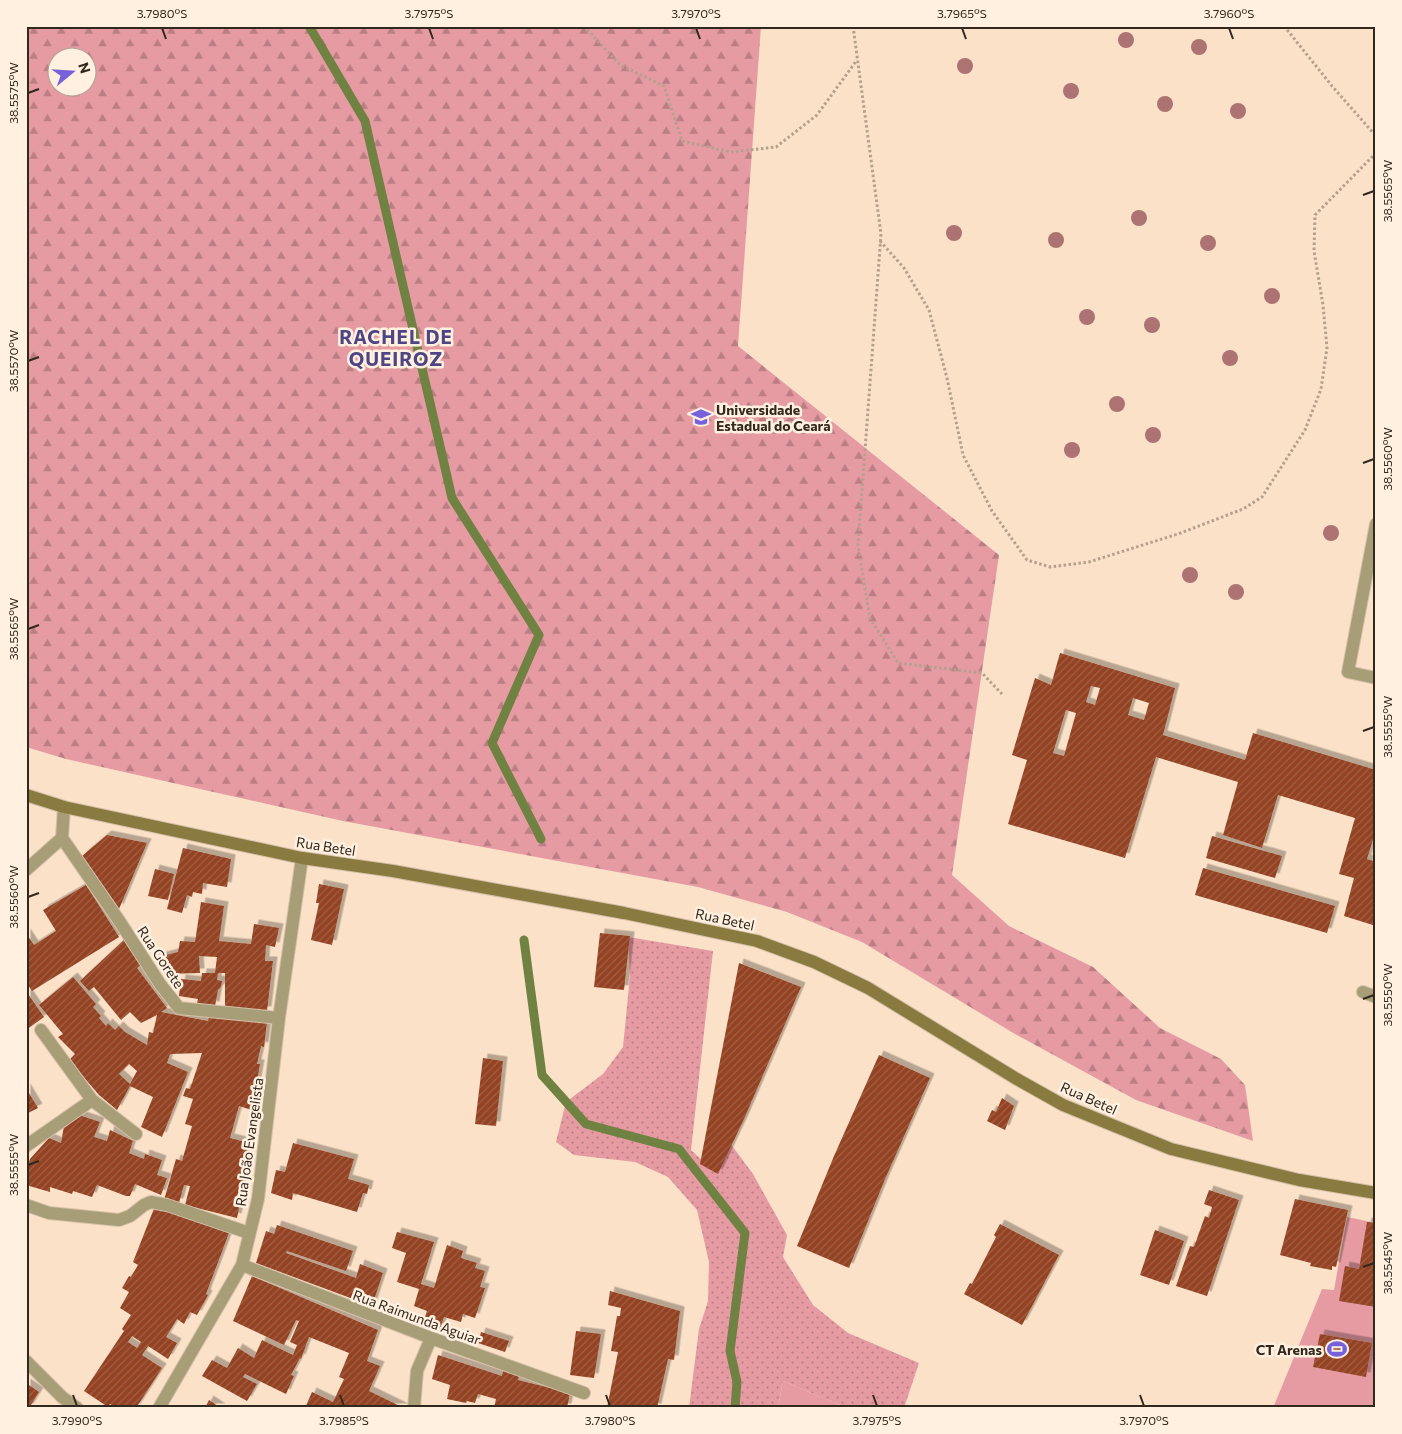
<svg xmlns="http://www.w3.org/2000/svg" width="1402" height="1434" font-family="Commissioner,sans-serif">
	<defs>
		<pattern id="grass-dots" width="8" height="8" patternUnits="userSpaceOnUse" patternTransform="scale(1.25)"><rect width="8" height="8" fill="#e69ba3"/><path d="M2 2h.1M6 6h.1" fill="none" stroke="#bb7e84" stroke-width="1.8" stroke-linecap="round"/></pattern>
		<pattern id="forest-firs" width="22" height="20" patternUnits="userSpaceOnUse" patternTransform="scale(1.25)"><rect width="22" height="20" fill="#e69ba3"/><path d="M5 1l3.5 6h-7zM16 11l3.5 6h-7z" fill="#bb7e84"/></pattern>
		<pattern id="building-hatch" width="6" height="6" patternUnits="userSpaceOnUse" patternTransform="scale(1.25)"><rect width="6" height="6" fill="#944222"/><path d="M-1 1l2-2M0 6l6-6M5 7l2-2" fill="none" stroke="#9f6148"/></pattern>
		<filter id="shadow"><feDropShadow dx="4.5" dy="-4.5" stdDeviation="0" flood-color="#0004"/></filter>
	</defs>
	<rect width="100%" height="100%" fill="#fae1c7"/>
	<!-- grass -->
	<path fill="url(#grass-dots)" d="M628,937L713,951L691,1150L715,1172L727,1139L753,1174L787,1235L783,1257L813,1305L848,1333L919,1363L904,1408H847L783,1381L778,1408H689L699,1329L708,1301L709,1262L697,1210L668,1177L635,1162L574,1155L556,1142L566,1102L603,1074L623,1047L630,976Z"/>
	<!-- forest -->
	<path fill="url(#forest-firs)" fill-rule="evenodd" d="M26,26H761L738,346L999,555L952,875L1009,926L1093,967L1160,1028L1221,1059L1245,1085L1253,1141L1136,1100L1015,1034L862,942L787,912L698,887L343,821L66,759L26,747ZM58,58H88V88H58Z"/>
	<!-- park -->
	<path fill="#e69ba3" d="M1347,1217L1376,1223V1408H1273L1322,1289L1334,1290Z
		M783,1381L847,1408H778Z"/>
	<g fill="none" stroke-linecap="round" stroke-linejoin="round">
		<!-- stream -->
		<path stroke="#708242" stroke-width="9" d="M309,26L365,121L452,498L539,635L492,743L541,839
			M524,940L542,1075L586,1124L679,1149L745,1233L730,1351L737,1382L735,1408"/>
	</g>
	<!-- building -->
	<path fill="url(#building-hatch)" fill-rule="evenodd" filter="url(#shadow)" d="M1060,653L1175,688L1163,735L1245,760L1253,733L1376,770V830L1367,859L1376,862V926L1344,916L1354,878L1339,874L1355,818L1278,795L1262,848L1223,835L1238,782L1156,757L1125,858L1008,824L1027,760L1012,755L1035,678L1051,685ZM1091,686L1100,688L1095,705L1086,702ZM1133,698L1149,703L1144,720L1128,715ZM1066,710L1076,713L1064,756L1053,753Z
		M107,835L147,843L119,909L82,856Z
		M1212,836L1282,856L1275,878L1206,858Z
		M183,848L231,859L227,887L203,883L202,894L193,892L192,897L187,895L182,913L167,909Z
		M1203,868L1335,906L1327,933L1195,895Z
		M155,869L174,874L168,900L148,896Z
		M319,884L344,889L332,945L311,940L319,903H316Z
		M86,885L119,937L32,991L26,982V933L34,945L56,931L43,910Z
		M201,902L224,906L219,941L251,944L254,924L279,928L275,947L266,945L265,961H273L267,1011L225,1007V973H218L217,980L222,981L221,987L218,990L215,1006L197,1003L198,999L179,996L181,979L201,981L202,973H215L217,957L199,956L200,973L165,974L154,958L178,952L180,941L195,942Z
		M600,933L630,936L624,990L594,987Z
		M125,939L143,963L137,968L167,1008L161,1012L208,1021L209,1017L267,1022L264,1047L261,1046L257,1064H260L256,1087L259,1088L255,1111L239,1106L230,1138L250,1143L243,1178L245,1179L237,1218L185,1205L190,1186L184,1185L179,1203L164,1200L176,1159L182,1161L192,1126L185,1124L193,1099L183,1096L186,1088L190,1089L202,1053L170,1054L167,1063L188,1072L162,1137L141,1127L153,1097L130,1086L117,1110L99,1095L69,1060L75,1054L58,1037L63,1034L39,1005L73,977L96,1004L93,1007L101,1016L99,1018L106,1026L108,1023L115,1030L119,1026L125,1032L147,1045L149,1032L153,1033L157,1015L141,1023L130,1012L121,1020L94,987L89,991L80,981ZM129,1064L137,1071L130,1084L119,1074Z
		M739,963L801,987L744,1119L718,1174L700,1164Z
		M26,991L44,1017L26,1030Z
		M879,1055L930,1078L885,1179L849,1268L797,1246L834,1156Z
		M483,1058L503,1061L496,1126L475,1124Z
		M26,1088L38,1108L26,1114Z
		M1002,1098L1014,1106L1005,1130L987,1121L992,1110L996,1112Z
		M79,1115L100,1122L94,1137L107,1141L110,1130L133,1141L129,1153L144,1159L145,1154L162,1160L157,1175L167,1178L161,1195L135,1184L130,1196H126L97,1185L92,1197L73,1191L72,1194L50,1187V1192L26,1185V1171L30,1159L49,1138L61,1143L64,1126Z
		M293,1143L354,1159L348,1179L369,1185L367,1194L363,1193L357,1212L293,1193L292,1200L271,1193L276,1170L285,1172Z
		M1209,1190L1239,1200L1207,1296L1176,1286L1190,1246L1194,1247L1205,1216L1209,1218L1212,1207L1204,1204Z
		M1295,1199L1348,1210L1336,1267L1332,1266V1270L1310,1266L1311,1263L1280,1255Z
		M155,1206L229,1233L206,1294L208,1295L197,1315L190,1312L184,1324L177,1319L166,1337L177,1343L168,1359L148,1346L142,1355L162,1368L136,1408H116L110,1404L108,1407L84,1391L124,1331L122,1329L131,1315L120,1308L129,1292L122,1288L129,1276L131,1277L138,1265L133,1262ZM132,1336L141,1342L137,1348L128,1342Z
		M1367,1222L1376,1223V1307L1339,1301L1345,1266L1359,1269Z
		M1000,1224L1059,1255L1022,1325L964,1294L970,1283L972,1284L996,1237L994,1235Z
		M277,1225L353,1251L346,1271L287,1251L286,1253L356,1278L360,1264L383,1273L372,1306L256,1263L266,1231L274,1234Z
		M1155,1230L1184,1241L1169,1285L1140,1275Z
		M397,1232L434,1242L421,1284L434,1288L447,1245L463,1251L461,1258L477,1263L475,1268L485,1271L480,1287L485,1288L475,1318L463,1314L461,1322L444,1317L440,1329L423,1323L427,1311L414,1306L419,1289L397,1282L406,1253L392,1248Z
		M252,1276L378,1330L367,1361L380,1366L369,1391L404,1408H338L332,1405L331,1408H305L312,1392L333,1402L344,1379L339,1377L349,1353L309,1337L301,1359L300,1358L291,1375L294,1376L286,1394L245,1374L243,1377L257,1384L247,1401L202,1376L212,1360L227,1368L238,1348L254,1358L262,1340L293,1355L297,1345L290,1342L299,1321L296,1320L284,1345L233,1321Z
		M610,1291L680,1311L674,1360L668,1359L657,1408H607L618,1352L611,1351L617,1316H620L621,1308L608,1305Z
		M576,1331L601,1334L594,1378L570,1375Z
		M481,1332L509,1341L505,1352L478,1343Z
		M1320,1334L1372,1343L1366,1377L1313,1367Z
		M438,1355L502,1376L503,1371L519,1376L518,1380L570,1393L567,1408H494L496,1399L478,1394L475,1403L467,1401L466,1403L447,1399L450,1385L432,1379Z
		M26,1383L39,1392L29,1408H26Z
		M209,1400L221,1408H205Z"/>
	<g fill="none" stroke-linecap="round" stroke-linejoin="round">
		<defs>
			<path id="lane" d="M1376,524L1348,672L1376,678
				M1363,992L1376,997"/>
			<path id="street" d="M62,838L120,922L160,984L179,1008L279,1018
				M26,870L62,838L64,807
				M41,1030L92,1100L136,1134
				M26,1146L92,1100
				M26,1205L49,1213L119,1220L130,1216L144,1205L151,1202L167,1205L249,1233
				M242,1265L431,1338L584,1393
				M26,1361L62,1397L77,1408
				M159,1408L242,1265L258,1199L279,1018L302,858
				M414,1408L417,1371L431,1338"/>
			<path id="secondary" d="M26,795L64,807L302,858L393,871L624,913L757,941L814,962L868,988L1015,1078L1063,1105L1171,1149L1299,1180L1376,1193"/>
		</defs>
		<!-- lane casing -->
		<use href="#lane" stroke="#d6c0a9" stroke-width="14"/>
		<!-- street casing -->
		<use href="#street" stroke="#d6c0a9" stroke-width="14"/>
		<!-- secondary casing -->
		<use href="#secondary" stroke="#d6c0a9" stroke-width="14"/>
		<!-- path -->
		<path stroke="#b4a08c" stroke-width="3" stroke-dasharray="2.5 2.5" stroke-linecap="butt" d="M584,26L620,65L664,86L682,141L731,152L776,147L817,115L857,60
			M853,26L881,234L858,545L870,618L898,663L982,673L1002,694
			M1284,26L1332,86L1376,136
			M880,241L904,268L929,310L947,378L963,455L992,511L1027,560L1050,567L1089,562L1178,534L1243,509L1262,497L1305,430L1321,389L1327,348L1323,305L1314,251L1315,215L1376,153"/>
		<!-- lane -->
		<use href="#lane" stroke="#a79e78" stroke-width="12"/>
		<!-- street -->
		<use href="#street" stroke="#a79e78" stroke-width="12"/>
		<!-- secondary -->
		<use href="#secondary" stroke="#897b40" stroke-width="12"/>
	</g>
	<!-- trees -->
	<g fill="#ad7272">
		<circle cx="1126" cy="40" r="8"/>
		<circle cx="1199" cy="47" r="8"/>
		<circle cx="965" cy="66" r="8"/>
		<circle cx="1071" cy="91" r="8"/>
		<circle cx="1165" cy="104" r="8"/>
		<circle cx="1238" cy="111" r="8"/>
		<circle cx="1139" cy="218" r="8"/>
		<circle cx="954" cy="233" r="8"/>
		<circle cx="1056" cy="240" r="8"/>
		<circle cx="1208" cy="243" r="8"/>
		<circle cx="1272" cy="296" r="8"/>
		<circle cx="1087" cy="317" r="8"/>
		<circle cx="1152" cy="325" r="8"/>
		<circle cx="1230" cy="358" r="8"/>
		<circle cx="1117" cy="404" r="8"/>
		<circle cx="1153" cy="435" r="8"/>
		<circle cx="1072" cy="450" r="8"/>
		<circle cx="1331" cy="533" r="8"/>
		<circle cx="1190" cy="575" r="8"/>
		<circle cx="1236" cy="592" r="8"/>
	</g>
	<!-- ticks -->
	<path fill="none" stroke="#31281e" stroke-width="2" d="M162,28L166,39M429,28L433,39M696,28L700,39M962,28L966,39M1229,28L1233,39M28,93L39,89M1363,195L1374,191M28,361L39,357M1363,463L1374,459M28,629L39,625M1363,731L1374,727M28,897L39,893M1363,999L1374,995M28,1165L39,1161M1363,1267L1374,1263M73,1395L77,1406M340,1395L344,1406M606,1395L610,1406M873,1395L877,1406M1140,1395L1144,1406"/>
	<!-- icons -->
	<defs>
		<symbol id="university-bare" viewBox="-9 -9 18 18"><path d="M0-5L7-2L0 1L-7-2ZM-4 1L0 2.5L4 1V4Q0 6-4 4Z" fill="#7760db" stroke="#fff0e0" stroke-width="2.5" paint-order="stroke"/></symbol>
		<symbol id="stadium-bare" viewBox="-9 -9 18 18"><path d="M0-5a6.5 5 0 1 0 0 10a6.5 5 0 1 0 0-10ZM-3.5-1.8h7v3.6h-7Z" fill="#7760db" stroke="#fff0e0" stroke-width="2.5" paint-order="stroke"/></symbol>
	</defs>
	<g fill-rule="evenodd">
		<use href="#university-bare" x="687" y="403" width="28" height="28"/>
		<use href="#stadium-bare" x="1323" y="1335" width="28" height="28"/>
	</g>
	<g text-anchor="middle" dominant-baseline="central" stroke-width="5" stroke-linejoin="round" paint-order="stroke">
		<!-- poi labels -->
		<g font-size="14" font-weight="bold" fill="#31281e" stroke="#fff0e0" text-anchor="start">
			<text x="716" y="409">Universidade<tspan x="716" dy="16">Estadual do Ceará</tspan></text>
			<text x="1322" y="1349" text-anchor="end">CT Arenas</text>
		</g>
		<!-- street labels -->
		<g font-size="14" fill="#31281e" stroke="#fff0e0">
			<text transform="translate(326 846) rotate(9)">Rua Betel</text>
			<text transform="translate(725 919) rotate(12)">Rua Betel</text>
			<text transform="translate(161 957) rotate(56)">Rua Gorete</text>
			<text transform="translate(1089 1098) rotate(24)">Rua Betel</text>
			<text transform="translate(249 1142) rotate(-82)">Rua João Evangelista</text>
			<text transform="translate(417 1317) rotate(20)">Rua Raimunda Aguiar</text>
		</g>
		<!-- district labels -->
		<g font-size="19" font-weight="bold" letter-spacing="1" fill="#4e4684" stroke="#fff0e0">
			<text x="396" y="336">RACHEL DE<tspan x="396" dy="22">QUEIROZ</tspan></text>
		</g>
	</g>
	<!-- border -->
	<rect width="1402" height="1434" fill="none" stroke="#fff0e0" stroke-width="55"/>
	<!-- north arrow -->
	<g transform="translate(72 72) rotate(72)"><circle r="24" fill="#fff0e0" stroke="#ada092"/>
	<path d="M0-4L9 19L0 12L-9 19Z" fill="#7760db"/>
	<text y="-8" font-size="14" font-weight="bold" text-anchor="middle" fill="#31281e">N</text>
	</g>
	<rect x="28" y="28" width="1346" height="1378" fill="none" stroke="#31281e" stroke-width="2"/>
	<g font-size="12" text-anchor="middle" fill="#31281e">
		<text x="162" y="18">3.7980°S</text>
		<text x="429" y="18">3.7975°S</text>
		<text x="696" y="18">3.7970°S</text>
		<text x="962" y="18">3.7965°S</text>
		<text x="1229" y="18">3.7960°S</text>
		<text transform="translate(14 93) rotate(-90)" y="4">38.5575°W</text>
		<text transform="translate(1388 191) rotate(-90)" y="4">38.5565°W</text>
		<text transform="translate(14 361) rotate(-90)" y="4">38.5570°W</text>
		<text transform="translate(1388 459) rotate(-90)" y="4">38.5560°W</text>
		<text transform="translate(14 629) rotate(-90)" y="4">38.5565°W</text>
		<text transform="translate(1388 727) rotate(-90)" y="4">38.5555°W</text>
		<text transform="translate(14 897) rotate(-90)" y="4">38.5560°W</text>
		<text transform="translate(1388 995) rotate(-90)" y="4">38.5550°W</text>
		<text transform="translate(14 1165) rotate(-90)" y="4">38.5555°W</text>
		<text transform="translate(1388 1263) rotate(-90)" y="4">38.5545°W</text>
		<text x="77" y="1425">3.7990°S</text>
		<text x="344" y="1425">3.7985°S</text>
		<text x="610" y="1425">3.7980°S</text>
		<text x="877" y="1425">3.7975°S</text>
		<text x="1144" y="1425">3.7970°S</text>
	</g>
</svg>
